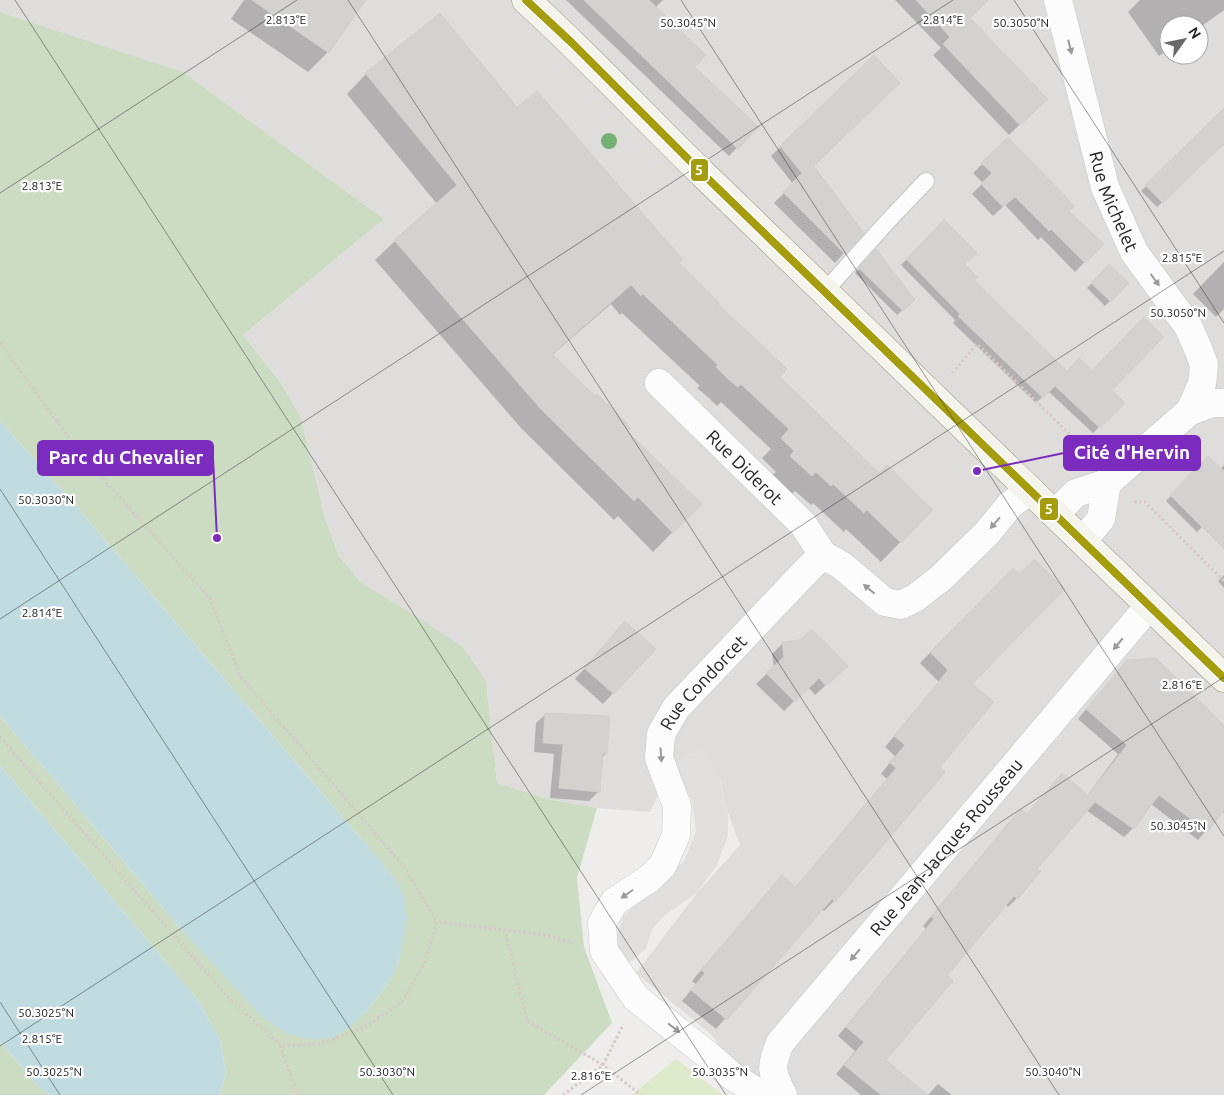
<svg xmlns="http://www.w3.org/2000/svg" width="1224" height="1095" font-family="Ubuntu,sans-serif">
	<rect width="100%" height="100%" fill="#efedeb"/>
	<!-- residential -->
	<path fill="#dfdddc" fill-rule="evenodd" d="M0,0H1224V1095H750L712,1035L636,973L697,893L740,845L728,813L720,780L701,750L673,763L650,812L597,808L548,799L497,783L486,681L403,608L359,582L339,556L325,519L280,382L243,335L384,219L183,72L0,12ZM1169,25H1199V55H1169Z"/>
	<!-- grass -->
	<path fill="#ddeacc" d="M676,1059L723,1095H631Z"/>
	<!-- forest -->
	<path fill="#ccdcc2" d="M0,12L183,72L384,219L243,335L280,382L300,416L325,519L339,556L360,582L403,608L463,647L486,681L497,783L548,799L597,808L577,878L584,947L612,1023L544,1095H220L226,1072L220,1040L198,1000L0,765V716L184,933L365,1013L390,981L400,958L394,877L69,498L0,421Z
		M0,1042L42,1090L49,1095H0Z"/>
	<!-- parking -->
	<path fill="#e0dfde" d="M701,750L720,780L728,814V835L717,865L697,893L665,915L652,929L646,949L625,966L615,941L624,915L684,861L696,831L692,801L673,763Z"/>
	<!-- water -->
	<path fill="#c0dce0" d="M0,421L69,498L394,877L404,896L407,918L400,958L390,981L365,1013L349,1028L333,1037L313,1040L288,1034L263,1018L184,933L0,716Z
		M0,765L198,1000L220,1040L226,1072L220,1095H49L42,1090L0,1042Z"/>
	<!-- shadow -->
	<path fill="#0003" d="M244,0H365L328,52L308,72L231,19Z
		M566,0H663L655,8L693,67L757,127L729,156Z
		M895,0H965L969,17L1046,99L1009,135L933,55L941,48Z
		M1140,0H1224V10L1199,28V25H1169V49L1159,56L1128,12Z
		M874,57L812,166L844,253L835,263L774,203L793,184L771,156Z
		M366,74L517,109L678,264L717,304L778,377L879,475L931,510L881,562L846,529L844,532L813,503L811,505L795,491L791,495L771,476L776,472L762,458L771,449L721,402L717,406L709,398L697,388L700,386L622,313L620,315L611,304L552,355L626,432L700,504L653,552L618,516L614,520L521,428L375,260L395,241L437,204L347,94Z
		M1222,112L1224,113V144L1157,207L1141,191Z
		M1008,139L1068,211L1102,244L1075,272L1041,237L1038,240L1005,205L993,216L972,194L983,183L973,173Z
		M944,222L972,280L1067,372H1092L1123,403L1093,433L1048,391L1036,403L953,323L955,320L901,265Z
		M871,256L908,305L897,315L855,273Z
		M1224,262V309L1216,317L1193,294Z
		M1109,265L1128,283L1105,306L1087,288Z
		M1208,458L1220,469L1224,465V503L1197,532L1166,501Z
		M1013,570L1019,576L970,684L939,767L834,901L824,911L821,909L716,1029L682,1001L696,984L692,981L772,887L795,888L887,779L881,774L895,756L885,747L939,682L920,663Z
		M1224,575V588L1218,581Z
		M615,634L654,649L603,704L575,679Z
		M783,643L836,676L815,695L808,687L784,711L756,684L774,667L772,654Z
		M1118,671L1224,727V813L1223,812L1198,840L1151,804L1133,828L1124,837L1086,810L1035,869L1017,898L1008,907L1005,904L945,976L885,1061L926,1095H861L836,1074L855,1051L838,1036L926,929L923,926L1012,819L1027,815L1062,774L1087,796L1118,754L1078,719Z
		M546,714L606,753L602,758L599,791L589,801L550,798L554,754L534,752L536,723Z
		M938,1084L952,1095H928Z"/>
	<!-- building -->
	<path fill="#d4d2d0" stroke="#d3cfcc" d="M252,0H366L329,53Z
		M584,0H649L706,55L695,67L759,127L738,149Z
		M916,0H988L970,18L1048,99L1020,125L943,44L950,37Z
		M440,13L517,107L537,91L683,260L679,263L719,303L718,304L787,369L780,377L879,473L887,465L933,510L901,543L867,510L864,513L833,484L831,486L816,472L812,476L790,456L794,451L781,438L789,429L741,384L738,387L728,379L716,367L718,365L643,294L641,296L631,285L552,354L595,396L597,394L628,424L627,425L631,429L628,432L702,504L673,533L638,497L634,501L540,408L394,240L457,185L365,73Z
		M874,55L900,83L814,166L864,233L845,254L783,192L802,173L780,146Z
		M1224,108V143L1163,203L1145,185Z
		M1008,137L1075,206L1069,211L1104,244L1085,263L1051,229L1049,231L1015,197L1003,207L981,184L992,173L981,163Z
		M944,220L977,253L965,264L978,277L974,280L1067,371L1079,358L1092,370L1144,317L1164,337L1112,390L1125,403L1100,428L1055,386L1043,398L958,316L960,314L906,259Z
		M876,249L915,300L903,311L859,268Z
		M1109,264L1129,283L1111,302L1091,283Z
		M1208,456L1224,471V549L1170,495Z
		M1034,559L1065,589L972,684L994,702L940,767L945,772L914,809L835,902L832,899L727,1020L691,990L705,973L701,970L782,875L796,887L896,768L890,763L905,745L894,736L948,670L930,652L1013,568L1020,574Z
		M625,621L656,649L614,694L584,668Z
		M812,629L848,666L826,686L819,678L795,702L766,673L784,657L782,642L800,640Z
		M1156,658L1224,725V810L1208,832L1159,795L1134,829L1095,802L1037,869L1041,871L1018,899L1014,896L947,976L953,981L886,1060L928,1095H881L844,1065L864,1042L846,1027L934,919L931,916L1021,809L1027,814L1062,773L1088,795L1127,745L1086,709L1127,660Z
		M545,713L610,716L607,754L603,753L600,792L559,788L563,744L543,743Z"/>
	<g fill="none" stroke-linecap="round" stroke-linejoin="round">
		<defs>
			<path id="lane" d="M825,291L888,221L926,181"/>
			<g id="street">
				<path id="s1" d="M1058,0L1105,187L1134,252L1188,326L1199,351L1204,365L1202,384L1190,411"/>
				<path id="s2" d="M659,383L803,524L823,555"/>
				<path d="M1107,483L1190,411L1212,403H1224"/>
				<path d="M1055,514L1076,493L1107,483L1101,519L1083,540"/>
				<path id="s3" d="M762,1095L732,1076L709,1056L636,998L604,951L602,923L614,902L650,878L663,865L676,835L677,806L659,758L661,734L676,708L810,567L823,555L841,565L885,602L901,605L915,598L941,578L987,533L1010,505L1030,490"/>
				<path id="s4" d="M783,1095C771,1072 770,1067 780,1043L1149,606"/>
			</g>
			<path id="secondary" d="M526,0C588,56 644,117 704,175C878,342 1051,510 1224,678"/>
		</defs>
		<!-- lane casing -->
		<use href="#lane" stroke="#c7c6c5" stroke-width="18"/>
		<!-- street casing -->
		<use href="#street" stroke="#c7c6c5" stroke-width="29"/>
		<!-- secondary casing -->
		<use href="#secondary" stroke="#989982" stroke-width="29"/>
		<!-- path -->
		<path stroke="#d8cac9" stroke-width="3" stroke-dasharray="2.5 2.5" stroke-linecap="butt" d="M0,343L77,449L210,599L241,677L404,867L437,922
			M952,373L977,344L1086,450L1088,456
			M1134,502H1145L1224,581
			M0,737L227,996L280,1045
			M505,929L527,1021L603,1065L641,1095
			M298,1095L280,1046L321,1044L367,1026L402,1002L425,962L437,922L546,935L573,943
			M563,1095L603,1065L622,1027"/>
		<!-- lane -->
		<use href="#lane" stroke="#fdfcfc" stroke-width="16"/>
		<!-- street -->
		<use href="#street" stroke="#fdfcfc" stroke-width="28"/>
		<!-- secondary -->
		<use href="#secondary" stroke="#f4f4ed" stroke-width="28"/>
		<defs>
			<path id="bus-1" d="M526,0L572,43L704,175L1224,678"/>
		</defs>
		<!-- bus-1 casing -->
		<use href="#bus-1" stroke="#fff" stroke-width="11"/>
		<!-- bus-1 -->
		<use href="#bus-1" stroke="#a59c0e" stroke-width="8"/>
	</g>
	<!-- trees -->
	<circle fill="#75b075" cx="609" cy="141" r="8"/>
	<!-- one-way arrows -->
	<defs><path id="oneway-solid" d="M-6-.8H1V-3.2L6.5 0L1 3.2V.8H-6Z" transform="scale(1.25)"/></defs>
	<g fill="#9a9a9a">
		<use href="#oneway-solid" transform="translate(1070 47) rotate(76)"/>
		<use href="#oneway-solid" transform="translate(1155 280) rotate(54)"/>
		<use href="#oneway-solid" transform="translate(995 523) rotate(131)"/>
		<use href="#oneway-solid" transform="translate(869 589) rotate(-140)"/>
		<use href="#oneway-solid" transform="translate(1118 644) rotate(130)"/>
		<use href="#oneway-solid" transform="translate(661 755) rotate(86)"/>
		<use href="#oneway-solid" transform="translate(627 894) rotate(145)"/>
		<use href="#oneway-solid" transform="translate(855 955) rotate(130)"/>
		<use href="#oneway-solid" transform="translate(674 1028) rotate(38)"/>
	</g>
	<!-- ticks -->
	<path fill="none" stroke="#222" stroke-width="1" stroke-opacity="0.45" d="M15,0L726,1095M348,0L1059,1095M681,0L1224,836M1014,0L1224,323M0,193L297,0M0,489L393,1095M0,619L953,0M0,1002L60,1095M0,1046L1224,251M581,1095L1224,677"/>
	<g text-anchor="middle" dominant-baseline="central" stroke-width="4.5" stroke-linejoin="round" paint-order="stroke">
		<!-- street labels -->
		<g font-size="18" fill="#222" stroke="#fff">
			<text stroke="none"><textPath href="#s1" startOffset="209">Rue Michelet</textPath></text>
			<text stroke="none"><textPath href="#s2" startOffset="120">Rue Diderot</textPath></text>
			<text stroke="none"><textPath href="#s3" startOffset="534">Rue Condorcet</textPath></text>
			<text stroke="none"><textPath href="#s4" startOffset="312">Rue Jean-Jacques Rousseau</textPath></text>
		</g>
	</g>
	<g font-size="12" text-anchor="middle" fill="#222" stroke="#fff" stroke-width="4.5" stroke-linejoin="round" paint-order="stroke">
		<text x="286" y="24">2.813°E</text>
		<text x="943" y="24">2.814°E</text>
		<text x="688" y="27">50.3045°N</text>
		<text x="1021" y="27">50.3050°N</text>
		<text x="42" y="190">2.813°E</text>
		<text x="1182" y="262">2.815°E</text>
		<text x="1178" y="317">50.3050°N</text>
		<text x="46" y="504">50.3030°N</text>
		<text x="42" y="617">2.814°E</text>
		<text x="1182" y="689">2.816°E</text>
		<text x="1178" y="830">50.3045°N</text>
		<text x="46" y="1017">50.3025°N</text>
		<text x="42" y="1043">2.815°E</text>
		<text x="54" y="1076">50.3025°N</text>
		<text x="387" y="1076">50.3030°N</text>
		<text x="720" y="1076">50.3035°N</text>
		<text x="1053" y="1076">50.3040°N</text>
		<text x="591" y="1080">2.816°E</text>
	</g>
	<!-- callouts -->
	<path fill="none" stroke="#7b2cbf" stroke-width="2" d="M977 471L1064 453M217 538L213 458"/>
	<g fill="#7b2cbf" stroke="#fff" stroke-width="2">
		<circle cx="977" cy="471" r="5"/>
		<circle cx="217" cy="538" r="5"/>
	</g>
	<g fill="#7b2cbf" stroke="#7b2cbf" stroke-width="2">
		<rect x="1064" y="436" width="136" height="34" rx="5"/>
		<rect x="38" y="441" width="175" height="34" rx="5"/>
	</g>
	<g font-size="19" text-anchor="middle" font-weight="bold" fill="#fff">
		<text x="1132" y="459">Cité d'Hervin</text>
		<text x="126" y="464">Parc du Chevalier</text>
	</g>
	<g stroke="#fff" stroke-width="2">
		<rect x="690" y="158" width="19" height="24" rx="5" fill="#a59c0e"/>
		<rect x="1039" y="497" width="20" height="24" rx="5" fill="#a59c0e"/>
	</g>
	<g font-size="14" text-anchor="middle" font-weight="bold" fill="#fff">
		<text x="699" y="175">5</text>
		<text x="1049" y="514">5</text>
	</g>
	<!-- north arrow -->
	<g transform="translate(1184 40) rotate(57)"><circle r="24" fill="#ffffff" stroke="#a7a7a7"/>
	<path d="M0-4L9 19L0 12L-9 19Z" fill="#6a6968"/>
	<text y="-8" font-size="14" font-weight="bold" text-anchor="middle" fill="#222222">N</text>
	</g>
</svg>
